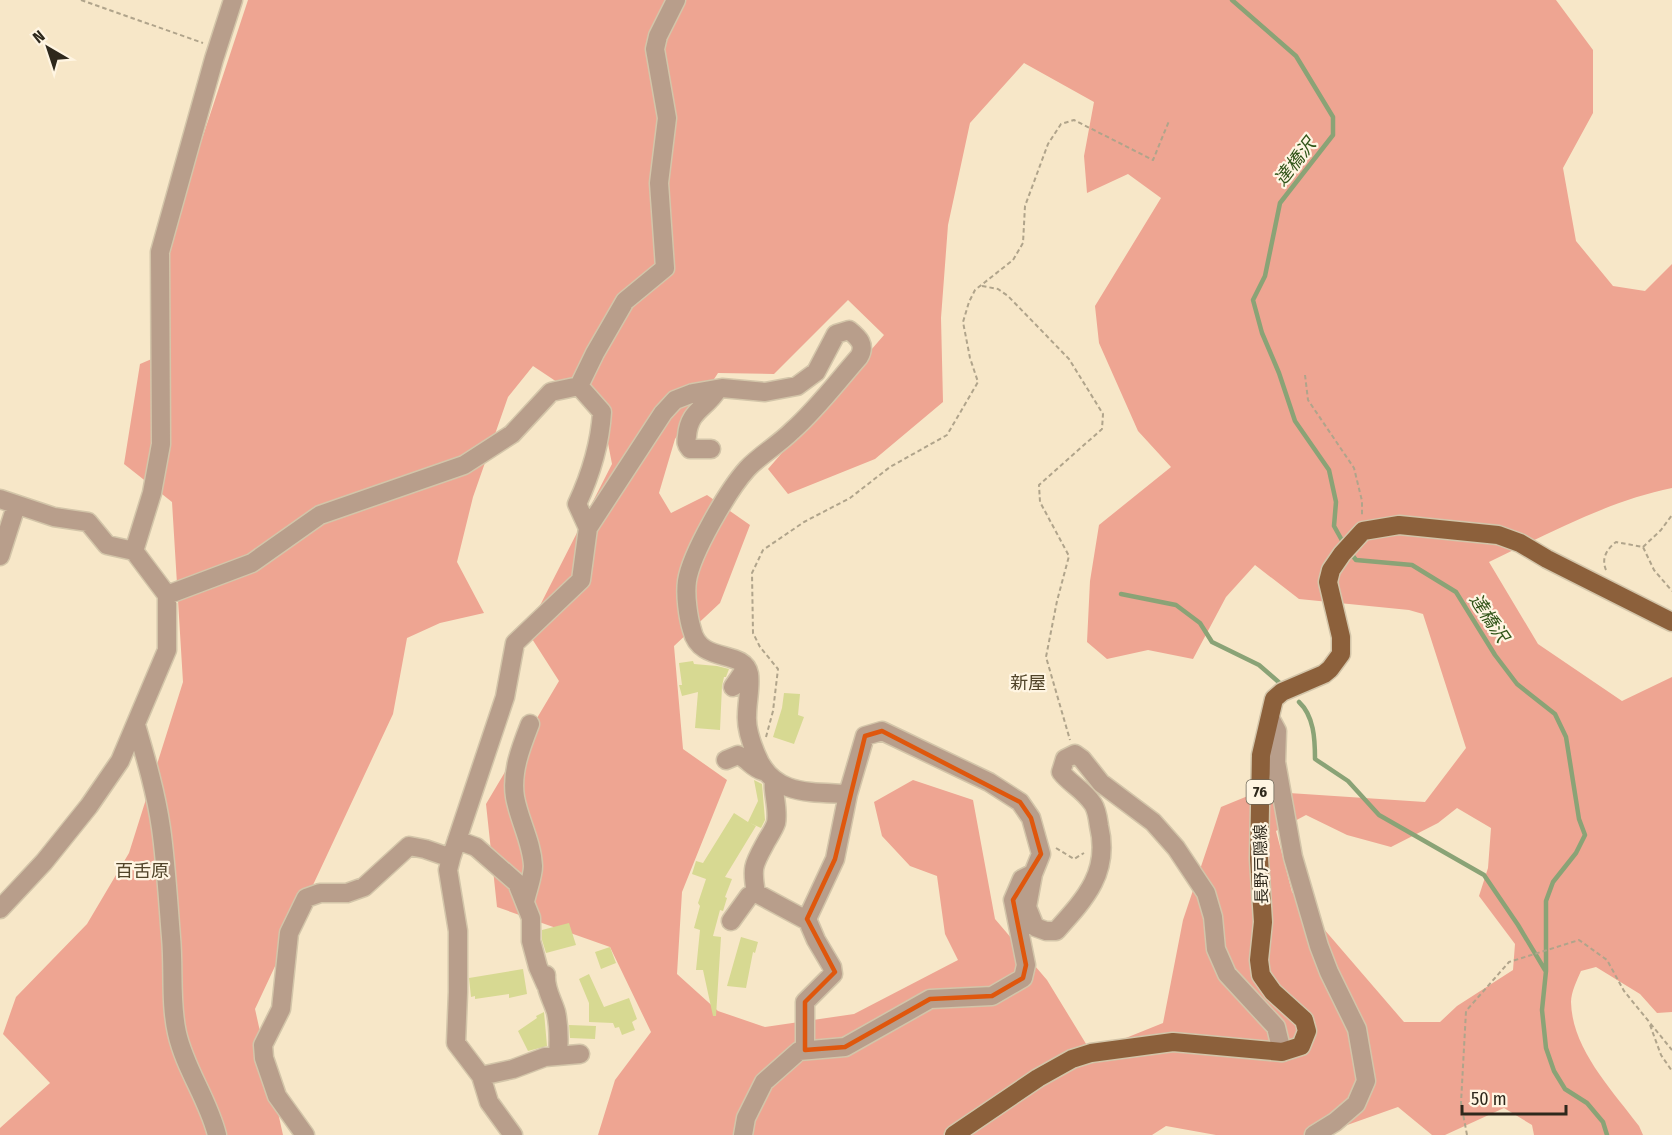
<svg xmlns="http://www.w3.org/2000/svg" width="1672" height="1135" font-family="'Fira Sans Condensed','Noto Sans JP',sans-serif">
	<rect width="100%" height="100%" fill="#f7e7c8"/>
	<!-- forest -->
	<path fill="#eea592" fill-rule="evenodd" d="M248,0H1556L1593,50V113L1563,168L1576,241L1613,286L1645,291L1672,264V488C1608,501 1548,534 1489,562L1538,644L1622,701L1672,677V1012L1657,1013L1640,994L1596,967L1581,971C1577,980 1571,992 1571,1002C1572,1049 1612,1090 1639,1126L1643,1135H1534L1532,1125L1504,1108L1445,1135H1432L1398,1107L1319,1135H1216L1166,1126L1152,1135H598L615,1080L651,1032L610,947L497,907L486,804L559,681L527,631L612,464L602,412L533,366L508,397L473,497L457,562L484,613L440,623L407,638L393,714L255,1009L283,1135H0V1128L50,1083L3,1034L16,997L87,924L129,853L183,682L172,502L124,464L140,364L161,355L160,266ZM1024,63L1094,102L1084,156L1087,193L1128,174L1161,198L1095,306L1099,343L1138,431L1171,467L1099,525L1090,581L1087,642L1107,659L1148,650L1193,659L1226,597L1255,565L1299,599L1409,610L1423,614L1466,748L1425,802L1260,791L1221,807L1183,920L1163,1023L1091,1052L1047,980L995,919L973,800L913,780L874,802L882,836L910,866L937,876L945,934L958,960L854,1014L765,1027L718,1011L677,974L682,892L727,780L683,749L674,646L720,603L750,525L707,495L671,513L659,493L675,439L718,373L774,374L848,300L884,335L768,469L788,494L875,459L943,402L941,318L948,225L970,123ZM1457,808L1491,828L1488,868L1479,896L1515,944L1513,970L1457,1006L1440,1022H1404L1292,892L1276,831L1306,815L1347,835L1391,847L1438,823Z"/>
	<g fill="none" stroke-linecap="round" stroke-linejoin="round">
		<!-- stream -->
		<path stroke="#8aa376" stroke-width="4.5" d="M1232,0L1296,56L1333,117V135L1280,203L1265,276L1253,300L1262,333L1279,373L1295,421L1329,470L1336,502L1334,526L1344,544
			M1349,551L1356,560L1412,565L1456,592L1495,655L1517,684L1555,714L1566,737L1579,819L1585,835L1576,853L1553,882L1546,901V971L1542,1010L1546,1048L1554,1071L1565,1089L1587,1103L1603,1122L1607,1135
			M1121,594L1176,605L1200,623L1212,642L1259,665L1282,685
			M1299,702C1314,716 1315,739 1315,759L1348,781L1379,815L1484,875L1518,925L1545,970"/>
	</g>
	<!-- building -->
	<path fill="#d7d992" d="M693,661L694,664L717,666L729,669L726,677H724L722,686L720,730L695,728L698,692L682,696L679,685H682L679,663Z
		M784,693L800,694L798,715L804,717L794,744L773,737L782,708Z
		M754,780L762,784L765,820L761,828L750,823L756,826L725,877L732,879L725,897L727,898L723,911L720,910L713,936L721,937L716,1016H713L703,970H696L700,930L694,928L700,906L698,903L706,879L692,874L696,861L703,863L734,813L748,822L758,801Z
		M569,923L576,945L546,953L542,940V930Z
		M741,937L758,942L755,953L753,952L746,988L727,986Z
		M610,947L616,963L601,969L595,952Z
		M523,969L527,994L509,998V994L475,999V996L471,997L469,978Z
		M589,974L604,1007L629,998L637,1019L632,1022L635,1030L622,1035L619,1027L615,1028L613,1023L589,1022V1003L579,979Z
		M544,1012L547,1046L528,1051L518,1031L537,1018L536,1016Z
		M569,1025L596,1026L595,1039L570,1038Z"/>
	<g fill="none" stroke-linecap="round" stroke-linejoin="round">
		<defs>
			<path id="minor" d="M579,386L595,353L625,301L665,268L659,183L667,118L655,49L658,36L676,0
				M579,386L602,412C600,445 591,474 577,504L588,528
				M711,449H690C686,444 686,442 687,436C689,410 706,409 718,389
				M0,499L54,517L88,522L107,545L134,551L167,595V650L120,761L89,806L44,862L0,909
				M134,551L152,493L161,444L160,252L214,59L233,0
				M0,556L16,506
				M167,595L252,563L320,515L464,465L512,434L551,392L579,386
				M733,687L746,668
				M1270,718L1277,731L1276,762L1293,857L1319,946L1329,972L1357,1029L1366,1081L1356,1104L1335,1122L1314,1135
				M136,725C146,759 156,793 161,828C166,863 168,901 171,937C174,969 170,1002 177,1033C185,1069 208,1099 217,1135
				M726,760L738,755C748,759 752,768 763,771
				M457,840L476,847L517,883L531,918V941L538,967L546,985
				M756,893C751,866 754,864 767,840C770,835 774,829 776,823C779,809 772,791 774,781
				M525,902C527,891 533,877 533,866C532,842 519,820 515,797C511,772 521,747 530,724
				M731,921L749,896L756,893L808,921
				M546,975C545,989 552,999 556,1012C559,1026 559,1041 558,1055
				M805,1050V1002L833,974L832,967L816,940L807,919L835,859L848,794
				M481,1076L513,1069L545,1057L580,1054
				M305,1135L277,1096L264,1058L263,1045L281,1009L289,933L306,898L320,893H347L364,887L409,846L425,849L451,858
				M513,1135L489,1102L481,1076L456,1043L458,992V931L448,870L451,858L505,697L515,643L581,580L588,528L663,413L675,400L693,393L722,388L765,392L797,386L816,372L836,334L849,330C859,338 866,345 859,357C837,382 817,409 792,431C778,445 760,455 747,469C728,490 691,554 687,581C685,595 688,617 692,630C700,665 744,648 749,674C751,686 747,702 747,715C746,728 751,742 756,754C772,796 810,792 848,794L865,736L882,731L989,782L1020,802L1031,818L1041,854L1033,874L1027,907L1035,927L1046,931H1056C1086,898 1110,872 1099,826C1098,819 1097,810 1093,804C1083,789 1070,784 1061,772L1065,759L1075,754L1082,759L1101,783L1153,822L1176,848L1206,893L1213,917L1216,949L1227,974L1276,1027L1282,1052
				M743,1135L746,1118L764,1082L799,1051L845,1047L930,999L992,996L1023,978L1026,965L1013,900L1022,879L1032,874"/>
			<path id="major" d="M954,1135L1038,1078L1072,1059L1091,1053L1173,1042L1282,1052L1301,1046L1307,1031L1304,1020L1273,992L1261,975L1259,960L1263,922L1259,859L1261,755L1274,699L1282,692L1324,674L1330,669L1341,654V637L1328,582L1331,570L1342,554L1363,531L1399,525L1498,535L1520,543L1547,559L1672,622"/>
		</defs>
		<!-- minor casing -->
		<use href="#minor" stroke="#d3c5a9" stroke-width="21"/>
		<!-- major casing -->
		<use href="#major" stroke="#d3c5a9" stroke-width="21"/>
		<!-- path -->
		<path stroke="#b0a48b" stroke-width="2" stroke-dasharray="4.5 3" stroke-linecap="butt" d="M81,0L203,43
			M982,286L998,289L1008,296L1069,359L1103,414L1102,429L1039,485L1040,502L1069,556L1057,601L1046,657L1070,740
			M1305,375L1308,400L1354,468L1362,501V516
			M1643,547L1661,530L1672,515
			M1606,570C1601,558 1607,549 1616,542L1643,547L1654,570L1672,591
			M766,737L773,711L778,669L760,647L753,633L752,573L763,550L804,522L850,498L890,467L947,435L978,382L970,358L963,322L969,302L975,290L1013,260L1023,243L1025,206L1048,144L1061,124L1074,120L1153,160L1169,121
			M1056,848L1074,859L1084,853
			M1650,1025L1661,1055L1672,1071
			M1467,1135L1461,1103L1466,1011L1509,962L1579,940L1607,960L1624,991L1672,1050"/>
		<!-- minor -->
		<use href="#minor" stroke="#b89e8b" stroke-width="18"/>
		<!-- major -->
		<use href="#major" stroke="#8c603b" stroke-width="18"/>
	</g>
	<!-- marked area -->
	<path fill="none" stroke="#df570d" stroke-width="4.5" stroke-linejoin="round" d="M882,731L1020,802L1031,818L1041,854L1013,900L1026,965L1023,978L992,996L930,999L845,1047L805,1050V1002L835,972L807,919L835,859L865,736Z"/>
	<g text-anchor="middle" dominant-baseline="central" stroke-width="4.5" stroke-linejoin="round" paint-order="stroke">
		<!-- shield labels -->
		<rect fill="#fff5e2" stroke="#6d6657" stroke-width="1.5" x="1246.5" y="780" width="27" height="24" rx="4.5"/>
		<g font-size="15" font-weight="bold" fill="#2e281c">
			<text x="1260" y="792">76</text>
		</g>
		<!-- street labels -->
		<g font-size="16" fill="#2e281c" stroke="#fff5e2">
			<text transform="translate(1261 864) rotate(-91)">長野戸隠線</text>
		</g>
		<!-- water labels -->
		<g font-size="18" font-style="italic" fill="#315418" stroke="#fff5e2">
			<text transform="translate(1295 162) rotate(-52)">達橋沢</text>
			<text transform="translate(1489 618) rotate(56)">達橋沢</text>
		</g>
		<!-- neighbourhood labels -->
		<g font-size="18" fill="#514429" stroke="#fff5e2">
			<text x="1028" y="683">新屋</text>
			<text x="142" y="871">百舌原</text>
		</g>
	</g>
	<!-- north arrow -->
	<g transform="translate(48 48) rotate(321)" stroke="#fff5e2" stroke-width="4.5" paint-order="stroke">
	<path d="M0-4.5L10 22L0 15L-10 22Z" fill="#2e281c"/>
	<text y="-9" font-size="16" font-weight="bold" text-anchor="middle" fill="#2e281c">N</text>
	</g>
	<!-- scale -->
	<path d="M1462 1105v9h104v-9" fill="none" stroke="#2e281c" stroke-width="3"/>
	<text x="1471" y="1105" font-size="18" fill="#2e281c" stroke="#fff5e2" stroke-width="4.5" paint-order="stroke">50 m</text>
</svg>
